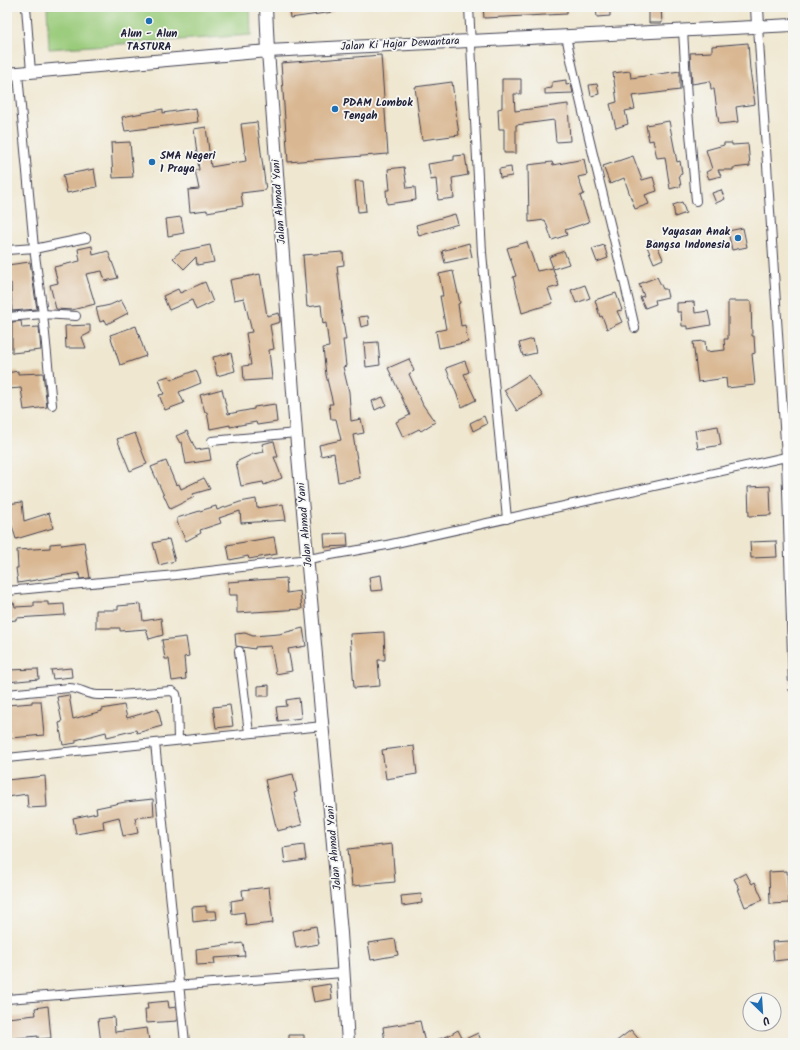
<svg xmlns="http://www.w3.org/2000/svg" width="800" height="1050" font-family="Kalam,sans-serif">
	<rect width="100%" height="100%" fill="#f6f6f2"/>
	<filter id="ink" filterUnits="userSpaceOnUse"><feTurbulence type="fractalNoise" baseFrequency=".025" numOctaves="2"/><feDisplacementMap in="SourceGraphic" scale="8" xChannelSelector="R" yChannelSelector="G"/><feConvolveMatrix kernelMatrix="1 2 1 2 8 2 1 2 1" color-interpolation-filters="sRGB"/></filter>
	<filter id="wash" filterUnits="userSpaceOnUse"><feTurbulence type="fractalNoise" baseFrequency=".012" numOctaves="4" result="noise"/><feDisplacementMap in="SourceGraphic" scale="16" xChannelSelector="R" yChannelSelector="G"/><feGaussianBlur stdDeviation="0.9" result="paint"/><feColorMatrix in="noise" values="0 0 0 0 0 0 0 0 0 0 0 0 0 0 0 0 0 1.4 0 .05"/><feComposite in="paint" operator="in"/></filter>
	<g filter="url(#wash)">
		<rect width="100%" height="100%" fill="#efe7d0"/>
		<!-- green -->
		<path fill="#9acb7a" stroke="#5e765a" d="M47,7H250L251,35L49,49Z"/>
		<g id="blocks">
			<!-- building -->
			<path fill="#d9b792" d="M289,7H332L333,12L290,18Z
				M483,7H567V14L484,18Z
				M596,7H610V16L597,17Z
				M649,7H661L662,23H649Z
				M748,43L750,70L755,104L736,107L738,122L719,124L714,89H711L710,81L692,84L690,53L712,52V46Z
				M381,55L388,154L288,162L281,63Z
				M630,71L631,78L680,71V90L632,96L635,109L625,111L628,124L616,128L610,104L617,102L613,73Z
				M502,79H521V94H514L515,111L568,104L570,141L556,142L554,120L516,125V153H504V129H499L498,109L502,108Z
				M566,80V85L571,84L573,93L545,94V89L552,88V82Z
				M452,82L459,135L422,140L415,87Z
				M597,84L599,94L591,96L589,85Z
				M196,108L198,122L125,131L122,117L163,109V113Z
				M669,121L677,162L680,161L682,174L679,175L681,186L670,189L665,157L657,158L653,140L649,141L646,125Z
				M257,122L266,190L241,193L243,206L207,212V210L190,212L188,190L199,189L195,170H199L194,129L206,127L211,167L246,161L241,124Z
				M130,142L133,177L113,178L111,143Z
				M724,143H732V145L748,144L750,166L733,168V170H718L721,176L709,179L706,172L712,169L706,150L724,145Z
				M465,155L468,175L452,178L454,198L438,200L436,179L431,180L428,164L454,160V156Z
				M633,156L642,180L653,177L657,191L645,195L649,204L635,209L624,178L610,184L603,166Z
				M584,159L587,175L578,177L584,194L580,196L589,222L565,230L567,235L552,240L545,220L529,222L528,165L552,162L553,165Z
				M404,167L407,188L415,187L416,200L387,204L386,190H390L388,169Z
				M511,167L512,176L500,178L499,169Z
				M94,169L97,187L67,193L63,175Z
				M355,181H363L366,211L358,212Z
				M721,190L725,199L716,203L712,193Z
				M682,202L686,213L675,217L673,205Z
				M455,214L458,224L419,236L416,225Z
				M181,217L184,233L168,236L166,219Z
				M743,228L747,247L732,250L728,231Z
				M655,240L663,259L654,263L646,244Z
				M527,242L537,271L553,268L549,257L564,251L569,264L553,269L559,286L548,289L553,303L522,313L513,277L516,276L507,248Z
				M469,243L472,257L445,263L442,251Z
				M210,245L214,262L197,265L196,257L184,269L173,258L181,251Z
				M604,245L608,258L597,262L592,249Z
				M92,246L93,255L108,251L118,278L105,281L102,271L86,274L95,304L72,310L56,309L50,285L58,283L54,267L80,261L78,249Z
				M343,252L344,265L337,266L342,309H341L346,340H343L346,366L343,367L349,392L351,421L361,419L364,433L353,435L360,478L338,482L334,453L321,456L319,445L341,440L336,419H331L329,404H333L326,375L323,348L329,347L326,323L323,324L321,305L307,307L303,255Z
				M30,262L37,309L12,311L11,283H7V265Z
				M453,271L460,303L458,304L461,326L465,325L468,342L439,348L436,331L446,329L440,296H443L439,274Z
				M260,274L267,316L279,313L280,322L270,325L274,349L269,350L272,379L244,381L243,366L251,365L246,333L252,332L244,298L234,300L230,280Z
				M657,277L663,289H666L668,297L655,300L656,304L645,308L640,297L644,296L639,284Z
				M205,282L213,302L196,310L192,300L169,310L163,296L178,289L180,293Z
				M585,285L590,298L576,303L571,290Z
				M616,293L622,310L617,311L622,322L607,329L602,316L600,317L595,300Z
				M121,300L128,313L107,324L105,320L100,322L96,308L110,305Z
				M728,301H751L752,336H754L755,353L752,354L755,385L727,388L726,378L698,382L693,342L705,341L706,352L725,350L724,339H728Z
				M694,302L695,313L708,311L711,325L688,329V326H682L681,312H677V303Z
				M368,316L369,325L361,327L359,317Z
				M21,321L22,328L39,327L41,350L12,353V322Z
				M90,325V333L82,337L86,348H66L65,326Z
				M136,326L146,356L120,365L110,335Z
				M533,339L536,353L523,356L519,343Z
				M378,342L380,365L366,367L364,343Z
				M231,353L235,371L217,376L213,357Z
				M409,359L414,371L409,374L423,405L435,422L421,431L419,429L403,437L396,422L410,415L388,368Z
				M465,361L469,372L464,374L476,400L462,407L446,368Z
				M196,370L201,383L179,392L184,403L165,410L159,395L164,394L159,379L169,376L171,380Z
				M18,371V374L43,373L47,407L24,410L21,388L8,389L7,373Z
				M528,375L542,396L517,411L504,390Z
				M222,389L228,414L254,409V407L275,404L277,422L257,425L256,422L230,427V425L210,429L207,412H205L200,395Z
				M383,397L386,405L375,410L372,401Z
				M484,416L487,424L473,431L470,423Z
				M718,426L721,445L698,449L695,430Z
				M187,431L196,450L209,448L211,460L186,464L182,442L180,443L176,436Z
				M135,433L147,464L130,471L117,439Z
				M274,441L278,457H274L282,478L264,485L263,482L241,486L236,462L253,454L264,452L262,444Z
				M166,461L176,485L179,484L181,489L204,478L210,489L193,494L194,497L170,509L151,467Z
				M770,486L771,515L749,516L748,487Z
				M256,499L257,508L283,504L286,520L241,523L240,511L219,518L221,523L200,530L201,533L186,541L177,522V518L216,506L217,510L240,502Z
				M22,502L24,521L49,513L53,528L16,539L9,516H7V504Z
				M347,533L348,546L325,547L324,534Z
				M274,537L277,554L249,559L248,556L230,560L227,545Z
				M169,539L175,561L159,565L153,543Z
				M776,541L777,557L751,558L750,542Z
				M84,542L90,578L80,579L79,573L18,583L16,568H18L17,550L50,548V544L61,543L62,545Z
				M381,575L383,590L371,591L369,577Z
				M286,578L287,593L300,591L302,609L237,613V595H229L228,582Z
				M34,602H48V605L64,604L65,615L16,618V620L7,621V604L14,603L15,607L34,606Z
				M141,604L143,621L161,618L163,635L149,639L146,629L120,631V628H96V610H118V606Z
				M303,628L306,646L288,649L292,671L276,674L271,646L255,647V649L236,646L235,634L245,633L253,636L279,634Z
				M384,632L385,660H378L380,686L354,688L350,634Z
				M186,637L189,656L184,657L186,679L172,681L169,659H165L162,640Z
				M71,668L72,677L53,679L51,670Z
				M38,669L39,679L7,682V670Z
				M269,685V696H258V686Z
				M69,695L73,719L102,711V709L124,705L127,718L158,709L162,726L137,733L136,730L107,737L106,732L76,740V743L63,745L59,723L62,722L57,697Z
				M299,698L301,718L278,721L276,707L287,706L286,700Z
				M32,701H41L44,735L11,738L7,717V705L32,703Z
				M230,705L233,726L216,728L213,707Z
				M414,746L417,774L386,779L382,750Z
				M293,774L297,792L294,793L302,825L277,831L265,780Z
				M45,776L47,807L28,808L27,794L7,797V780Z
				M153,799L154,816L135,818L138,833L123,836L119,817L103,821L104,829L76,834L73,818L97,813L96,808L125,802Z
				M392,844L395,882L352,886L348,849Z
				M304,845L306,860L285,863L283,848Z
				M787,871L789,903L770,904L769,872Z
				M746,873L752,884L755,882L763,900L745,907L738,889H740L734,879Z
				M269,887L273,923L246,926L244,912L232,914L231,901L243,899L242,890Z
				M421,894L422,903L402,906L401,896Z
				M206,906V911H216L217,919L193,922L192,907Z
				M316,926L319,944L296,948L293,931Z
				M395,939L398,955L371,960L368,943Z
				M790,941L792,959L774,961L772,942Z
				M243,943L245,956L214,958L215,964L197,965L196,949Z
				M330,984L332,999L314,1002L311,987Z
				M168,1001L169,1008L176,1007L177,1021L146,1023L145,1009H148L147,1003Z
				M48,1006L51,1038L38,1039V1036L7,1039V1018L36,1015L35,1008Z
				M114,1017L115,1032L147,1028L149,1041L127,1043L126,1040L101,1043L98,1019Z
				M420,1021L425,1043H385L383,1027Z
				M458,1030L463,1040L478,1033L482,1043H433V1041L448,1036Z
				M631,1030L642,1043H614Z
				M289,1035H304V1043H289Z"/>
		</g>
	</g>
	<g filter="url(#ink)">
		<use href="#blocks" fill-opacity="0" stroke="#414051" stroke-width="1"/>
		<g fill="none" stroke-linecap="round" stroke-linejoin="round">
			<defs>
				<path id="street" d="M26,7L31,72
					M469,7L482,253L507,519
					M758,26L786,457L793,688
					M683,30L687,99L696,201
					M566,36C586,134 613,230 635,328
					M18,74L34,248L43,314L52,405
					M34,249L86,238
					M7,250L34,248
					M7,317L43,314L76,316
					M212,441L296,433
					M7,591L176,575L308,559L387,545L786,457
					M239,651L249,733
					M7,694L69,688C80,688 87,695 98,695C123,696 148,692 172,691L176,694L177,699L178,740
					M155,743L323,726
					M7,758L155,743L185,1043
					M7,999L343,973"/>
				<path id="secondary" d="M266,7L268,51L296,433L341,933L348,1043
					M757,7L758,26
					M7,74L268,51L793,25"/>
			</defs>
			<!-- street casing -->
			<use href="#street" stroke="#414051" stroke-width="10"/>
			<!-- secondary casing -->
			<use href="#secondary" stroke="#414051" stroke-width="14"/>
			<!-- street -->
			<use href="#street" stroke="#fff" stroke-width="8"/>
			<!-- secondary -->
			<use href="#secondary" stroke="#fff" stroke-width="12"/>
		</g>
	</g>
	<!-- markers -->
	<g fill="#1f6fb2" stroke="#f6f6f2" stroke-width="1.5">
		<circle cx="149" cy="21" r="4"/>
		<circle cx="335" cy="109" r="4"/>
		<circle cx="152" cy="162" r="4"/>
		<circle cx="738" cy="238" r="4"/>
	</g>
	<g text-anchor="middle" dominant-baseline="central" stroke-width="3.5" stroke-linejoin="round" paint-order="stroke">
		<!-- poi labels -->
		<g font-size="11" font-weight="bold" fill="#22223b" stroke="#f6f6f2" text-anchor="start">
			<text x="149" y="34" text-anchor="middle">Alun - Alun<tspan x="149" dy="13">TASTURA</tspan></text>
			<text x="343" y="103">PDAM Lombok<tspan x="343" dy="13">Tengah</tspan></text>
			<text x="160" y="156">SMA Negeri<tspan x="160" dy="13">1 Praya</tspan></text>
			<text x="730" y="232" text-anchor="end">Yayasan Anak<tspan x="730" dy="13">Bangsa Indonesia</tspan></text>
		</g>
		<!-- street labels -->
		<g font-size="11" fill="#22223b" stroke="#f6f6f2">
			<text transform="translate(400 44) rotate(-3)">Jalan Ki Hajar Dewantara</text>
			<text transform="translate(279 202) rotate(-94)">Jalan Ahmad Yani</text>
			<text transform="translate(305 525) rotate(-95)">Jalan Ahmad Yani</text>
			<text transform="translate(334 848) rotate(-95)">Jalan Ahmad Yani</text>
		</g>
	</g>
	<!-- margin -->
	<rect width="800" height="1050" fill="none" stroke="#f6f6f2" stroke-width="24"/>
	<!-- north arrow -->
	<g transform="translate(762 1012) rotate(155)"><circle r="19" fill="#f6f6f2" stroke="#a1a1a9"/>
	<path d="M0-3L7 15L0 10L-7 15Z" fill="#1f6fb2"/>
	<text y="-6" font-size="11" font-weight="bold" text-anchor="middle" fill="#22223b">U</text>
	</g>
</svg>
